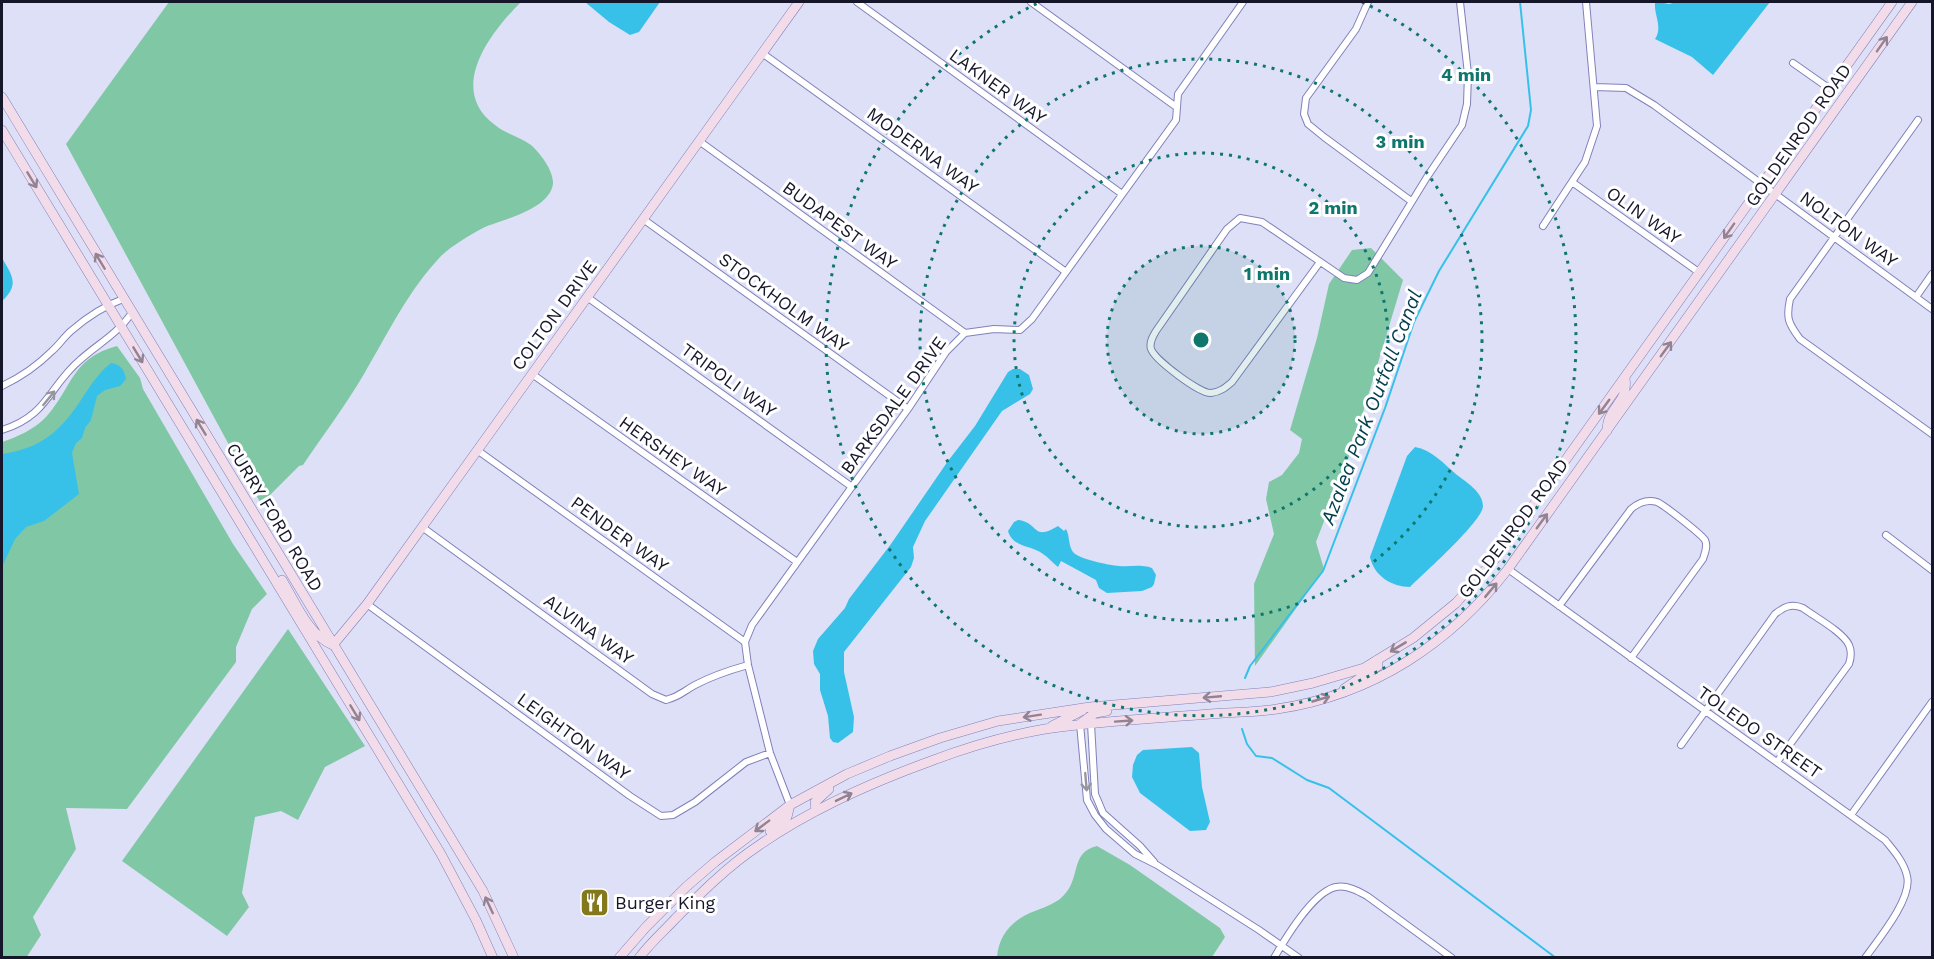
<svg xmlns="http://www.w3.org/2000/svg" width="1934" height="959" font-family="'Work Sans',sans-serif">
	<rect width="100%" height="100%" fill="#dee0f8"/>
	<!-- green -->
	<path fill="#80c8a5" d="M169,2H521C491,32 446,89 495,125C506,134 520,137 531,145C540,153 554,171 553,184C549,210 503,219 483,228C468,236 453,245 441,256C408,291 388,333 364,374C346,405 323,435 303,465L299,466L261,504L66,144Z
		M1371,248L1403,280L1352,449L1316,542L1324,569L1255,666L1254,584L1274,534L1266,499L1269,482L1282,475L1299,453L1302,439L1290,430L1317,338L1329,284L1352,250Z
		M117,346L140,378L143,389L233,544L267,594L252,609L236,647V662L127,809L66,808L76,849L33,917L41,935L26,958L2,957V442C17,437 35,429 46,417C73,387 71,358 117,346Z
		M288,629L365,746L325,767L298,820L281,811L255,817L242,893L249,907L227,936L122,861Z
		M1097,846L1130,865L1220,928L1225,937L1212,957H997C999,934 1013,919 1035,911C1043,908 1053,904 1060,899C1083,880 1068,853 1097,846Z"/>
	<!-- water -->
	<path fill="#37c0e8" d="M585,2H660L639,32L630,35L609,22Z
		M1659,2L1669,4L1677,2H1770L1713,75L1692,57L1655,39C1663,27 1654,16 1655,3Z
		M2,258C12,275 20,285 2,301Z
		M111,363C121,365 124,369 126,379L120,386L105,390L97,396L91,420L85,428L82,438L76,443L72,453L79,494L44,521L26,527L15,539L2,567V575V454C35,449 54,437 74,410C86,394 95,375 111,363Z
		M1013,369H1020L1029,375L1033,389L1030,394L1002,411L925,521L913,547L914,558L911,567L844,652V672L854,717L853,732L838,743L833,742L830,738L828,716L820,690V674L814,664L813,651L818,639L845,608L849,599L891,544L948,461L975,426L1008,372Z
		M1415,447C1432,450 1444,464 1457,475C1466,482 1483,492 1483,506C1483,521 1423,574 1410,587C1392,587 1374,576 1370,557L1407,456Z
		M1018,520C1039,522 1032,542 1058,526L1064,531L1066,529C1070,536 1068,545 1073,552C1078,559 1109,565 1119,566C1130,567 1140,564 1152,568L1156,575L1154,584L1152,587L1142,591L1107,593L1099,588L1096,580L1061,561L1058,567C1053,563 1048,557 1043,554C1031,545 1013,548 1008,531L1014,522Z
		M1192,747L1199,753L1202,787L1210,822L1206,830L1190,831L1140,793L1132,777L1133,765L1137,755L1143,750Z"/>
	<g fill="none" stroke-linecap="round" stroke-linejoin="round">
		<!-- stream -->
		<path stroke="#37c0e8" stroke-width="2" d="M1245,678L1250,666L1323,571L1385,408L1414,322L1439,271L1528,126L1531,110L1520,2
			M1242,729L1247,744L1256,756L1272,758L1307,780L1329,788L1556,958"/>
		<defs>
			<path id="street" d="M857,2L1122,194
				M1031,2L1175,106
				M1368,2L1356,29L1306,98L1304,114L1308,124L1324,137L1411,201
				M762,53L1066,272
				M1793,63L1830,89
				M1594,87L1626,88L1654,105L1932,309
				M1918,120L1790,299C1786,318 1788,323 1800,339L1932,434
				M699,141L965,333
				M1572,182L1700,273
				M643,219L908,409
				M1543,226L1585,162L1597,126L1586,2
				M1320,262L1232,382C1225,388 1220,392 1211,393C1200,394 1155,360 1151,349C1149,342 1153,336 1156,331L1227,229L1240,218L1262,222L1344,278L1357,280L1368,273L1427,177L1462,125L1467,104L1468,74L1460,2
				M587,297L852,487
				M1916,297L1932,274
				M532,374L797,562
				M2,386C19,378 38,365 52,351C59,345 64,337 71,331C87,317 104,306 123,299
				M2,430C48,416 49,386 80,360C99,343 116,335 132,313
				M477,450L745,642
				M422,527L652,694L666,700C681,696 682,692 695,685C712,676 730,670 748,665
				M1886,535L1932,570
				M1508,569L1885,840C1894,851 1904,862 1907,876C1913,898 1878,940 1865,958
				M367,604L630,796L661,816L673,815L695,802L746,762L770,753
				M1559,606L1631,509C1638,503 1647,499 1657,502C1664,505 1701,534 1705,540C1708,546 1705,553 1703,559L1631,658
				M1080,724L1087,800L1095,815L1106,829L1135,854L1157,865L1259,930L1299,958
				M1091,724L1095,794L1103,813L1140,846L1154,862
				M1681,745L1775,614C1784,607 1791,603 1803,608C1815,617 1843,632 1849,645C1852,652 1851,658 1849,664L1777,762
				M790,805L770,753L748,665L745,642L752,625L908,409L946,352L965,333L994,329L1020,330L1032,319L1176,120L1178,94L1243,2
				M1851,815L1932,702
				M1274,958C1285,939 1314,891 1336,887C1347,885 1358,891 1367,896L1452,958"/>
			<path id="secondary" d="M2,97L457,848L483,891L514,958
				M2,130L441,854L476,920L493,958
				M1607,431C1607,406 1629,404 1625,378
				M282,580C296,603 308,635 333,645
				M333,645L367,604L799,2
				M1344,689L1378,666L1377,660
				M1080,724L1095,713L1107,711
				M1052,726L1083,710
				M816,811L815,802L829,789
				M770,831L787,817L790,805
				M619,958L646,927L686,887L715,862L790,805L847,774L890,756L940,738L998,721L1090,707L1270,692L1313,683L1364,668L1413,638L1456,603L1495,559L1892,2
				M639,958C650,943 664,931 676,918C702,892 728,866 758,846C811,809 870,783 931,761C968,747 1005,736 1045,729C1103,720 1163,718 1223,713C1241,712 1259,712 1277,709C1372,695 1450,644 1508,569L1912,2"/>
		</defs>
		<!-- street casing -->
		<use href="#street" stroke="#8081b9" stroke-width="8"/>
		<!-- secondary casing -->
		<use href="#secondary" stroke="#8081b9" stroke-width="10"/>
		<!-- street -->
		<use href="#street" stroke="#fff" stroke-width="6"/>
		<!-- secondary -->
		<use href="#secondary" stroke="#f3dcea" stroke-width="9"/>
	</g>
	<!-- one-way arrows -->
	<defs><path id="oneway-shaft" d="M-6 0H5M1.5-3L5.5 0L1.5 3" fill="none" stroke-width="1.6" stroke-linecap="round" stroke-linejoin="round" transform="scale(1.5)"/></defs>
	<g stroke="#908394">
		<use href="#oneway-shaft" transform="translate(1882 44) rotate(-55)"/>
		<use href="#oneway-shaft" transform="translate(32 180) rotate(59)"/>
		<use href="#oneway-shaft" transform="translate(1729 231) rotate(125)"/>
		<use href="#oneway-shaft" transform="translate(100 261) rotate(-121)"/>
		<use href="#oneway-shaft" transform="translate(1666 349) rotate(-54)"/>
		<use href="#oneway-shaft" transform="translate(138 355) rotate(59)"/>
		<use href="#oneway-shaft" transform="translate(1604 407) rotate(126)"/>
		<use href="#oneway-shaft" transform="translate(201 427) rotate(-121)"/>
		<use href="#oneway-shaft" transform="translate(1542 521) rotate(-54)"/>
		<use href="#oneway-shaft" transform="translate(1491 590) rotate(-50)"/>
		<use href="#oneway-shaft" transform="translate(1398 647) rotate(149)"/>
		<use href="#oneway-shaft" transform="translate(1212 697) rotate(175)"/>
		<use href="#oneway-shaft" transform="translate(1321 699) rotate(-16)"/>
		<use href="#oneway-shaft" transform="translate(355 713) rotate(59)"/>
		<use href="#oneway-shaft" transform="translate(1032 716) rotate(171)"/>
		<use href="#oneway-shaft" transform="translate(1124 721) rotate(-4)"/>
		<use href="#oneway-shaft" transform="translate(844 797) rotate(-26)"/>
		<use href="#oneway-shaft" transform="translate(762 826) rotate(143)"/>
		<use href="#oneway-shaft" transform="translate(489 905) rotate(-115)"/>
	</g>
	<g stroke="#9696a0">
		<use href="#oneway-shaft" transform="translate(49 398) rotate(-51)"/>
		<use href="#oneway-shaft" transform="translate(1086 782) rotate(85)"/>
	</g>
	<!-- distance rings -->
	<circle cx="1201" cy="340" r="94" fill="#0f766e" fill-opacity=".12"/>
	<g fill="none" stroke="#0f766e" stroke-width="3" stroke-dasharray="3 6">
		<circle cx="1201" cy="340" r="94"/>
		<circle cx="1201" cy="340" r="187"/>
		<circle cx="1201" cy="340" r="281"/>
		<path d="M1362 2A375 375 0 1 1 1040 2"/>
	</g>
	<!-- icons -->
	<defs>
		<symbol id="restaurant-square" viewBox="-11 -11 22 22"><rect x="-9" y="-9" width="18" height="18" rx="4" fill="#83781c" stroke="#fff"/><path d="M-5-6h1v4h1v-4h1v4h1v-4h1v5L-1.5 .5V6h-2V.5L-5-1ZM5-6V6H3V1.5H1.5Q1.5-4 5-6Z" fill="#fff"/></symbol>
	</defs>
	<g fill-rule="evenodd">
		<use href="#restaurant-square" x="578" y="886" width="33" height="33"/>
	</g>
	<g text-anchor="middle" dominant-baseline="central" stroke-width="6" stroke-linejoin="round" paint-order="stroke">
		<!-- street labels -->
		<g font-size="18" fill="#16162b" stroke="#fff">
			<text transform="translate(998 86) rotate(36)">LAKNER WAY</text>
			<text transform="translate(1798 135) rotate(-55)">GOLDENROD ROAD</text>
			<text transform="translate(923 150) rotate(36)">MODERNA WAY</text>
			<text transform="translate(1644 215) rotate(35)">OLIN WAY</text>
			<text transform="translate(840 225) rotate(36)">BUDAPEST WAY</text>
			<text transform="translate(1849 229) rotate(36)">NOLTON WAY</text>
			<text transform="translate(784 302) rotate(36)">STOCKHOLM WAY</text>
			<text transform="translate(554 315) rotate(-54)">COLTON DRIVE</text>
			<text transform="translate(729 380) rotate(36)">TRIPOLI WAY</text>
			<text transform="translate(893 405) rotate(-54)">BARKSDALE DRIVE</text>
			<text transform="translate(673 456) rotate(35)">HERSHEY WAY</text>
			<text transform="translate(275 517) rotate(59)">CURRY FORD ROAD</text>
			<text transform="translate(1513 528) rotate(-53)">GOLDENROD ROAD</text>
			<text transform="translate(620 534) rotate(36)">PENDER WAY</text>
			<text transform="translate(589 629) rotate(36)">ALVINA WAY</text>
			<text transform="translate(1760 732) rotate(35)">TOLEDO STREET</text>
			<text transform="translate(574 736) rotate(36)">LEIGHTON WAY</text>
		</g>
		<!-- poi labels -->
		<g font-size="18" fill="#16162b" stroke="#fff" text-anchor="start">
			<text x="615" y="902">Burger King</text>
		</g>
		<!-- water labels -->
		<g font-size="20" font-style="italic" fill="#003d4d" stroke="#fff">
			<text transform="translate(1371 407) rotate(-69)">Azalea Park Outfall Canal</text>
		</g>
	</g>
	<circle cx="1201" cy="340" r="9" fill="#0f766e" stroke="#fff" stroke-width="3"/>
	<g font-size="18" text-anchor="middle" font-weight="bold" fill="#0f766e" stroke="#fff" stroke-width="6" stroke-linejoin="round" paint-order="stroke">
		<text x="1466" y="81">4 min</text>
		<text x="1400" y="148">3 min</text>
		<text x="1333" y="214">2 min</text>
		<text x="1267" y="280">1 min</text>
	</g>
	<!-- border -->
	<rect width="1934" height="959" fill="none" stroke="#16162b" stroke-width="6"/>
</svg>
